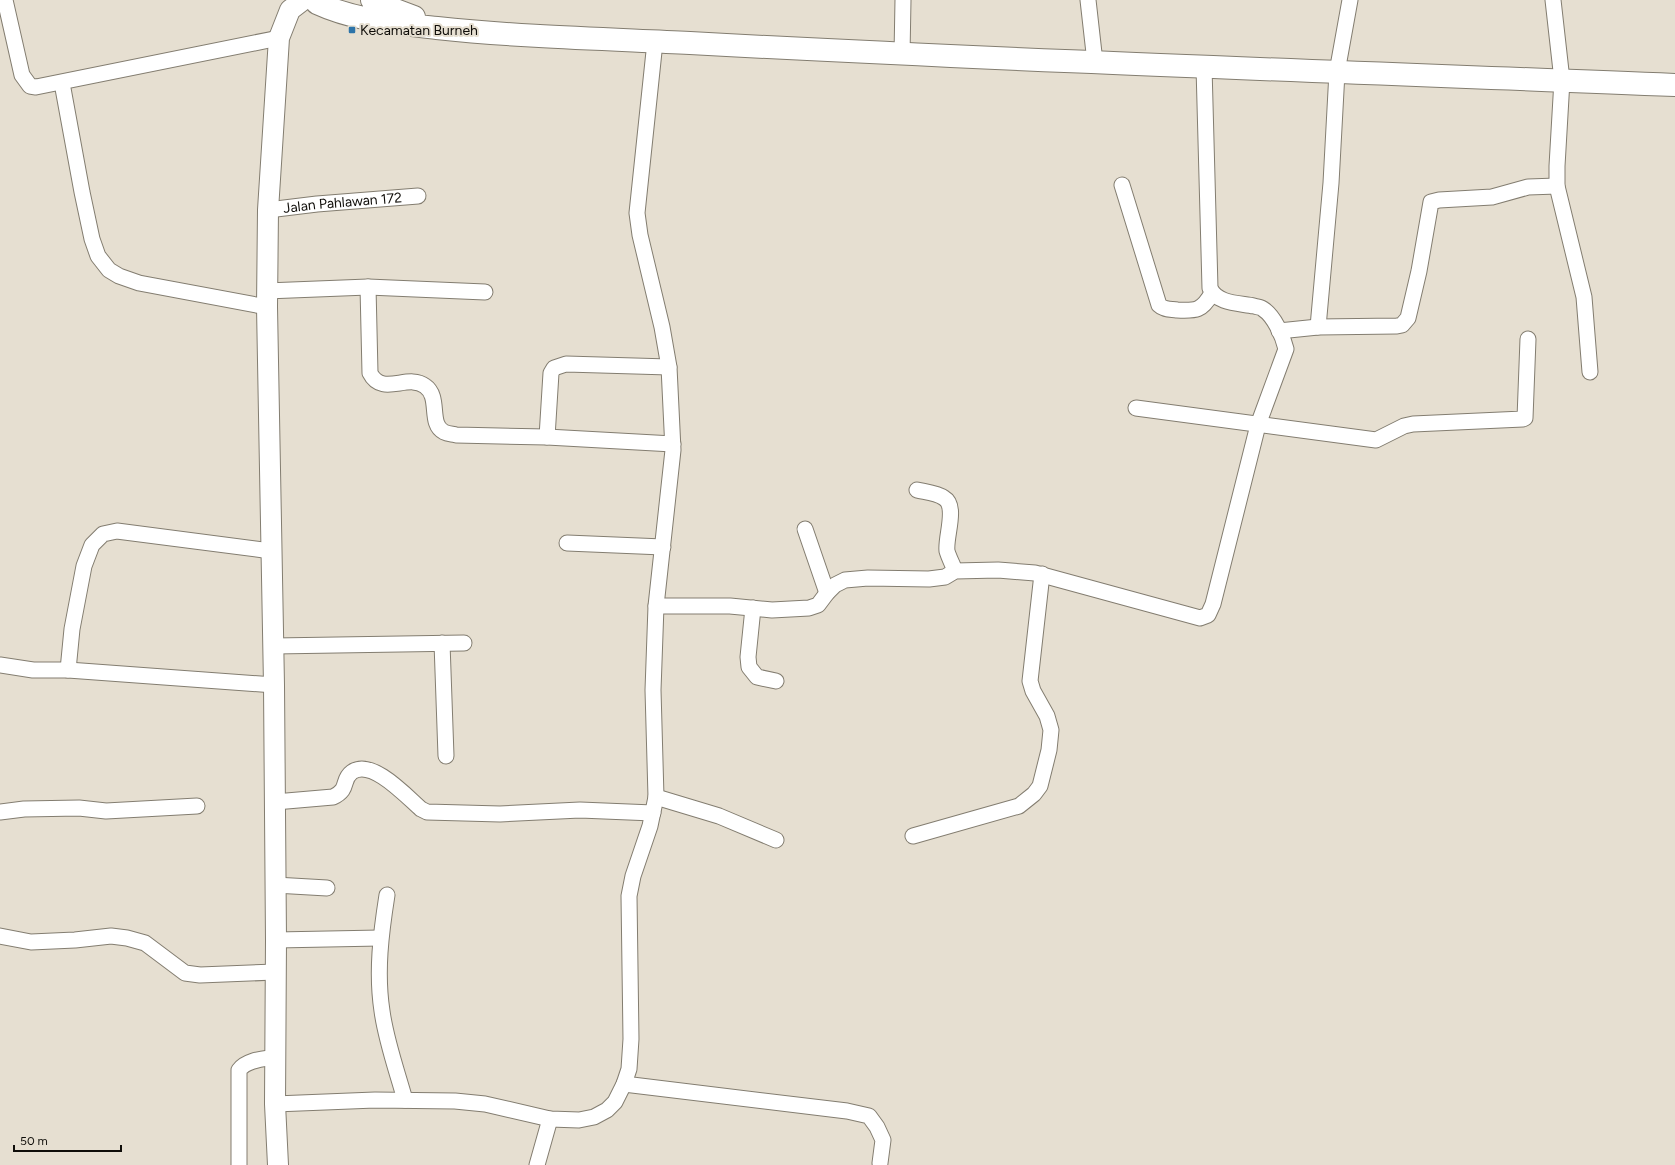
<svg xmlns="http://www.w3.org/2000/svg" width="1675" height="1165" font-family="Figtree,sans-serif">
	<rect width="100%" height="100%" fill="#e6dfd1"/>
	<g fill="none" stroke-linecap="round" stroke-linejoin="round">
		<defs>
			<g id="minor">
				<path d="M5,0L22,75L30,86L36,87L279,38"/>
				<path d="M1088,0L1095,62"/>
				<path d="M1553,0L1562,80L1557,166V186L1584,297L1590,372"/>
				<path d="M902,55L903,0"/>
				<path d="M62,83L82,192L92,239L98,256L109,270L119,276L139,283L267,307"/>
				<path d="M1122,185L1159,305C1164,310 1171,309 1177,310C1196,311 1202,311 1212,293"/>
				<path id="s1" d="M268,210L317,204L418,196"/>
				<path d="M368,287L370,373C382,397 408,373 425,386C441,397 428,424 444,432C448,434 453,434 456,435L547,437L673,444"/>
				<path d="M266,291L368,287L485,292"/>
				<path d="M1318,327L1331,183L1337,72L1350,0"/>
				<path d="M1279,331L1318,327L1397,326L1402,325L1408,318L1419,271L1431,202L1439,200L1492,197L1528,187L1557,186"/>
				<path d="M1136,408L1376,440L1404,426L1413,424L1523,419L1525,418L1528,339"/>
				<path d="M547,437L551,373L554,368L566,364L669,367"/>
				<path d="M917,490C925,492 937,493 944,498C958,506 945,537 947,551C949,558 953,565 955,571"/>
				<path d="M805,529L827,593"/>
				<path d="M567,543L663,547"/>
				<path d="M656,606H730L772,610L809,608L818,605L827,593L835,585L845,580L868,578L929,579L945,577L955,571L998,570L1035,573L1200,618L1208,615L1213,604L1258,425L1286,349C1283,336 1274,316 1263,309C1261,307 1257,307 1254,306C1239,303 1217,304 1210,288L1204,67"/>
				<path d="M753,608L748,657L749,667L757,677L776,681"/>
				<path d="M442,643L446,756"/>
				<path d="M274,646L464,643"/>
				<path d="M0,665L33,670H68L274,685"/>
				<path d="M68,670L72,629L84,566L92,545L103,534L117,531L271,551"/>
				<path d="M656,797L719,816L776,840"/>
				<path d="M275,802L333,797C350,789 341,780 352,772C372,758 407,797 421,809L427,812L500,814L580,810L653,813"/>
				<path d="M0,812L24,809L79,808L106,811L197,806"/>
				<path d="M913,836L1019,806L1034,794L1040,786L1049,750L1051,730L1047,716L1033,691L1030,681L1042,574"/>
				<path d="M275,885L327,888"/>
				<path d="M387,895C381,933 376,972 382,1011C386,1041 397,1071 405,1100"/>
				<path d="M0,936L31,942L75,940L111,936L127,938L145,943L185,973L200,975L276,972"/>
				<path d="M276,940L380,938"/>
				<path d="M624,1084L847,1111L869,1116L877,1127L883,1140L880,1163"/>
				<path d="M275,1104L375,1100L455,1101L485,1104L550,1119L579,1120L594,1117L607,1110L615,1102L624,1084L629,1069L631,1039L629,896L633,876L650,826L656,797L653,690L656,606L673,450L669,367L662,327L640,235L637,213L655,42"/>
				<path d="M239,1165V1070C246,1060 263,1059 275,1057"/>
				<path d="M537,1165L550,1119"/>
			</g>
			<path id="major" d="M278,1165L275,1104L276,940L274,685L267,307L268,210L279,38L290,10L303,0"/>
			<path id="highway" d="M372,0L390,8L414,17
				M317,3C356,21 396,23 437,28C521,37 606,39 690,43C1018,61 1347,72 1675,85"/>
		</defs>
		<!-- minor casing -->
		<use href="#minor" stroke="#837d70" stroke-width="17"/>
		<!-- major casing -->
		<use href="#major" stroke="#837d70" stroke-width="22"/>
		<!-- highway casing -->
		<use href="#highway" stroke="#837d70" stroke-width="24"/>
		<!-- minor -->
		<use href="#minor" stroke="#fff" stroke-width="15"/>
		<!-- major -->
		<use href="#major" stroke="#fff" stroke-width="20"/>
		<!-- highway -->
		<use href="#highway" stroke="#fff" stroke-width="22"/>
	</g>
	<!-- markers -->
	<rect fill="#2d74a9" stroke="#e6dfd1" stroke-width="1.5" x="348" y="26" width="8" height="8" rx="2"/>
	<g text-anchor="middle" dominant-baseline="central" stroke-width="4" stroke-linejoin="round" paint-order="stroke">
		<!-- poi labels -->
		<g font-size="14" fill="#0f0d09" stroke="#e6dfd1" text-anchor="start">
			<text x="360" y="30">Kecamatan Burneh</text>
		</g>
		<!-- street labels -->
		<g font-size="14" fill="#0f0d09" stroke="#e6dfd1">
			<text stroke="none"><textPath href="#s1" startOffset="75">Jalan Pahlawan 172</textPath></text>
		</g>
	</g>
	<!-- scale -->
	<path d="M14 1145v6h107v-6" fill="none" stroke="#0f0d09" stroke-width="2"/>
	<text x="20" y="1145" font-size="12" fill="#0f0d09" stroke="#e6dfd1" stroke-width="3" paint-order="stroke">50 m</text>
</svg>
